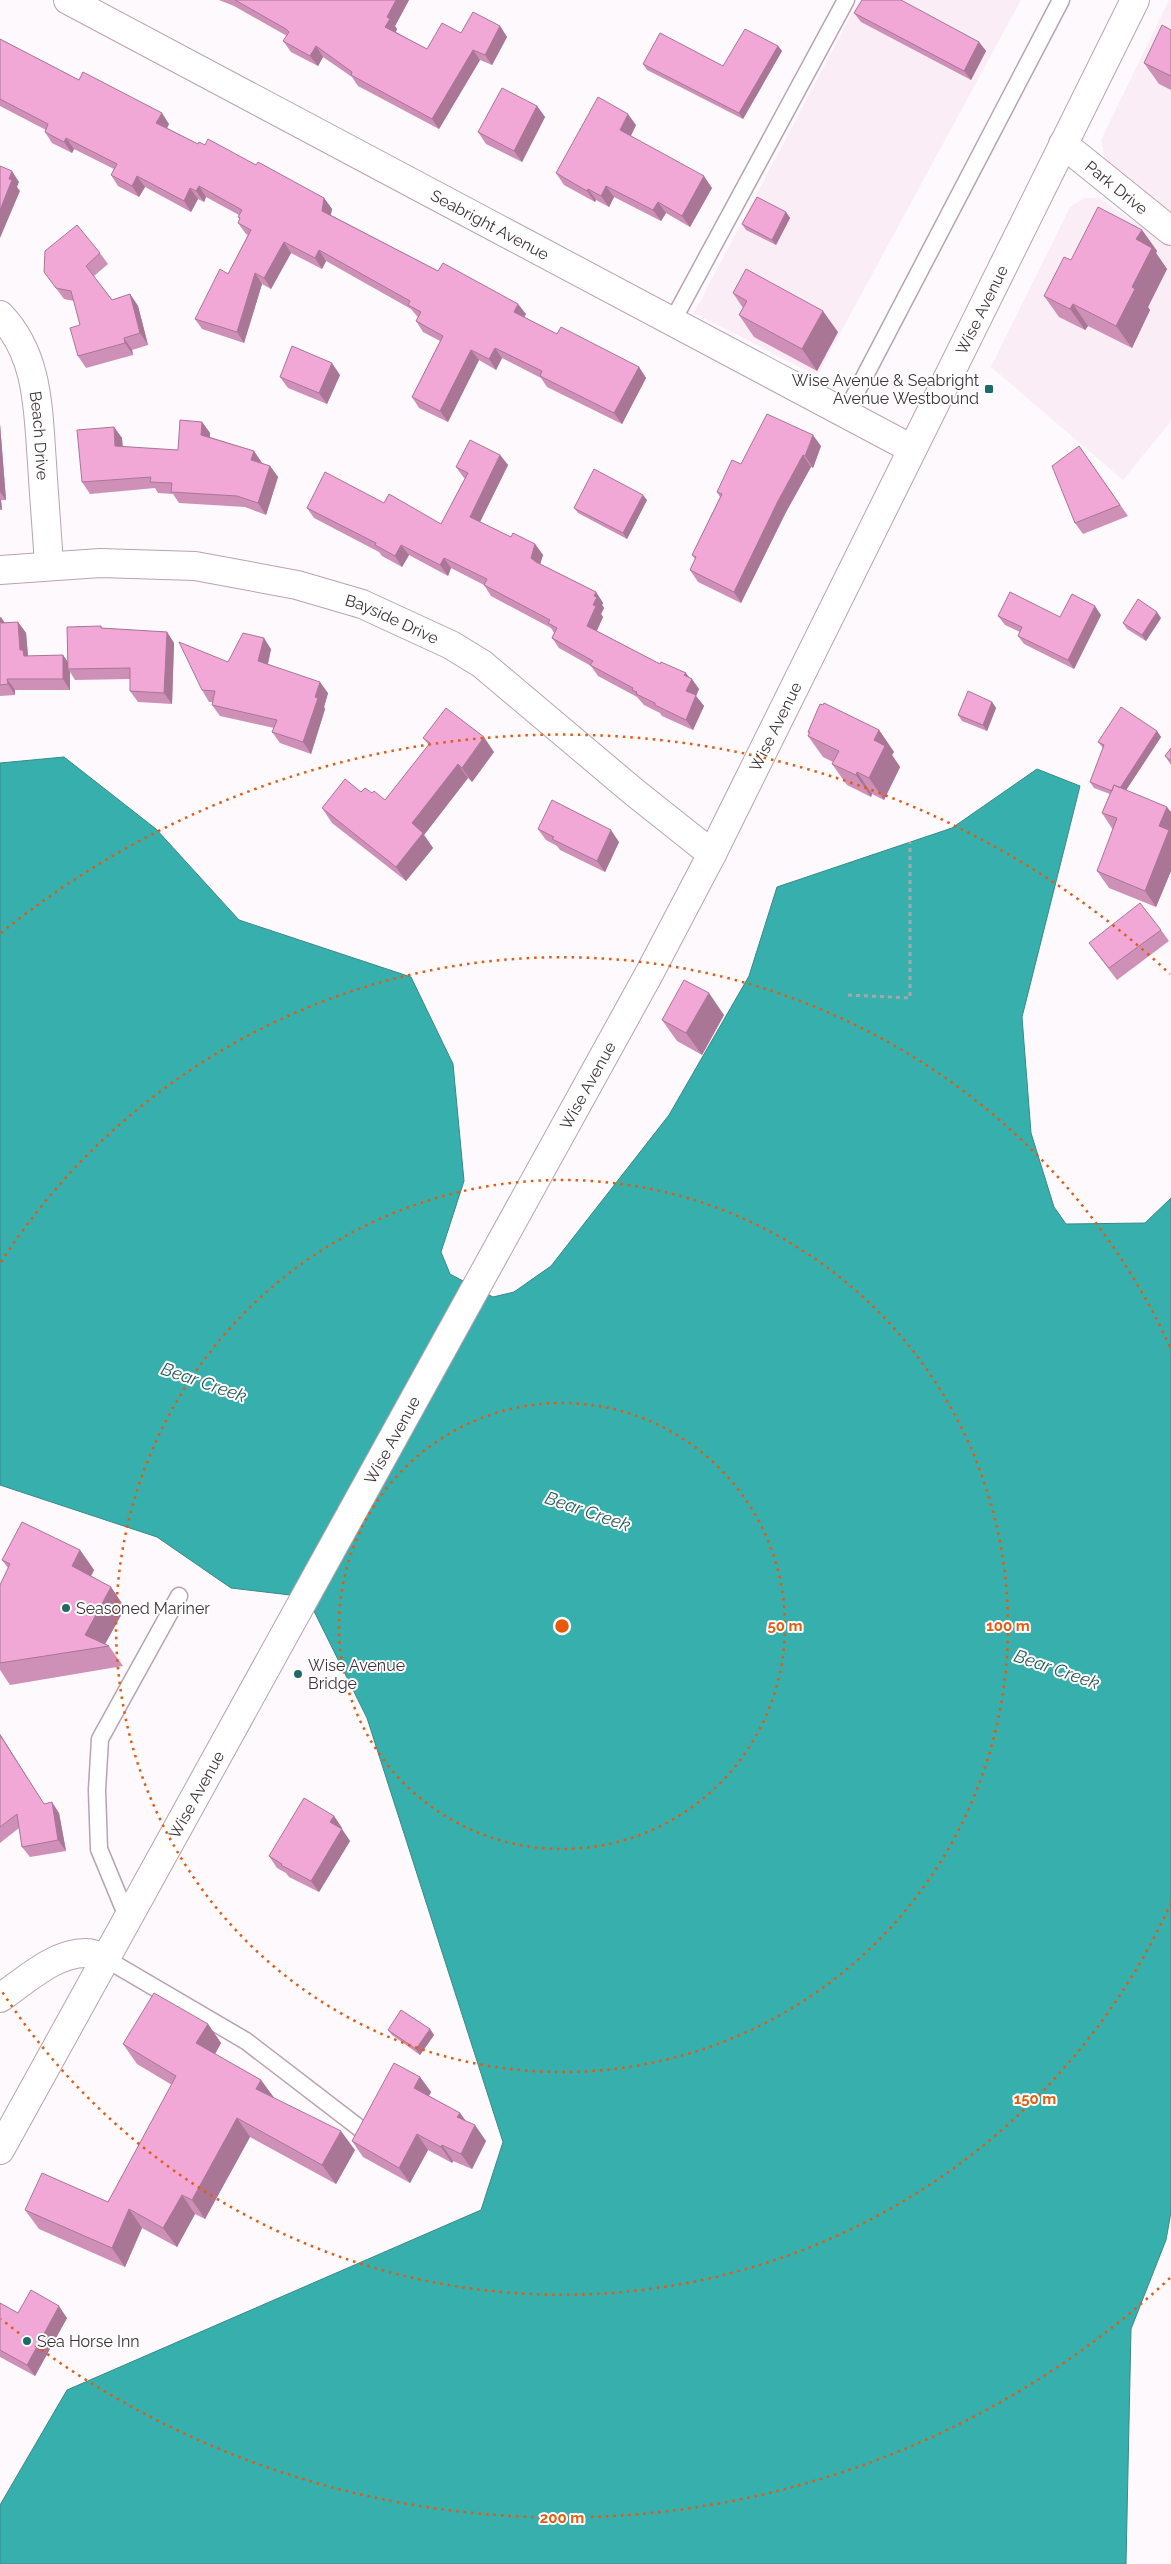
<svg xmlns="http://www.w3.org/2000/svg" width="1171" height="2564" font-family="Raleway,sans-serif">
	<rect width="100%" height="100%" fill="#fef9fc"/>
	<!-- built -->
	<path fill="#fbedf5" d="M859,0H1021L817,376L694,313Z
		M1169,0H1171V211L1105,161L1101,140Z
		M1085,198H1099L1171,246V421L1123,480L991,367L1070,207Z"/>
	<!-- water -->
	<path fill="#37afad" stroke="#398a8a" d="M64,757L156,829L239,920L411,977L453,1064L464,1181L441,1252L450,1274L493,1297L514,1292L551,1266L669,1115L749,976L777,887L952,828L1037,769L1080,786L1022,1017L1031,1133L1054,1207L1066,1224L1145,1223L1171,1198V2212L1166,2240L1131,2329L1126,2564H0V2505L67,2390L481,2210L503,2142L367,1718L307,1597L231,1588L157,1537L0,1485V763Z"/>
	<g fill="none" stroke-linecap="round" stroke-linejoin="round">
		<defs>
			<path id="service" d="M672,322L846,0
				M845,414L1061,0
				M128,1919L99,1849L97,1790L100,1739L179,1596
				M106,1959L246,2041L362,2130"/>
			<g id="minor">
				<path id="s1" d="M68,0L912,449"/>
				<path id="s2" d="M1063,144L1171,231"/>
				<path id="s3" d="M0,315C39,355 38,410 42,463C44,497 47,531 49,566"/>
				<path id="s4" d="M0,570L100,563L195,566L297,585L362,604L451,645L482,664L634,792L712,854"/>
				<path d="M0,1998C25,1981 55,1952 87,1953C93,1953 100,1957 106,1959"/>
			</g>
			<g id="secondary">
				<path id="s5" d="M0,2150L649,974L712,854L1135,0"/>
			</g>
		</defs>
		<!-- service casing -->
		<use href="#service" stroke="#bba2b1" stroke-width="19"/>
		<!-- minor casing -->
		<use href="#minor" stroke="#bba2b1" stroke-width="30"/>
		<!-- secondary casing -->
		<use href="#secondary" stroke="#bba2b1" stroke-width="30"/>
		<!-- path -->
		<path stroke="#aba4a9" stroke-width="3" stroke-dasharray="4 4" stroke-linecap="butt" d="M848,995L910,998V842"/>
		<!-- service -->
		<use href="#service" stroke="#fff" stroke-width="16"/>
		<!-- minor -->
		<use href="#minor" stroke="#fff" stroke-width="28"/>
		<!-- secondary -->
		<use href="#secondary" stroke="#fff" stroke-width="28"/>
	</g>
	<!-- wall -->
	<path fill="#cf90b8" d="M219,0H409L395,26L397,29L396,32L427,49L461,33L500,26L507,37L492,65L480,60L439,129L358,86L352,77L323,57L318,66L291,52L283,41L287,36L234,6Z
		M854,13L979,42L986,51L971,80L861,22Z
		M1171,30V90L1159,84L1144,63Z
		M0,39L79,80L169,124L167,128L198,144L205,145L256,165L324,198L332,209L331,215L438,271L526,314L524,317L557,334L639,367L646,378L622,424L547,387L541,378L502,358L496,370L479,360L448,422L419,408L412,397L440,341L423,332L416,321L418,317L416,315L411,309L326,261L322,269L291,253L271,289L262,284L244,343L202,329L195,319L228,274L248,235L246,234L238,223L240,220L238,217L239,215L206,197L204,202L198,199L191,212L145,187L139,197L118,186L111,175L114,169L74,149L72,153L52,143L45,132L46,130L0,106Z
		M778,46L782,51L743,119L647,70L643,64L723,66Z
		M537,106L545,117L522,162L486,144L478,132Z
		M636,125L631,136L712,188L690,227L666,213L661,221L614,197L609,207L596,200L595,202L564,185L556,173Z
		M786,212L790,218L776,245L746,230L742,224Z
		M1142,230L1157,251L1156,253L1167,269L1148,307L1150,310L1132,348L1088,326L1085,330L1059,317L1044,296L1071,260Z
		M100,253L108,264L94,276L112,300L130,294L138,306L148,345L132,350L133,355L86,368L78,356L80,325L74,301L64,299L44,272Z
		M733,293L838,332L817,371L754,337L739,315L743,308Z
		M340,375L327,404L288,388L280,377Z
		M202,422L210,433V437L254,451L262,463L270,466L278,477L266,515L245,507L179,503L173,494L158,493L155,488L90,494L82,482L114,427L122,438L123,447L178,450Z
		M0,424L6,500H1L2,510H0Z
		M821,446L813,468L811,467L786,512L741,603L698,582L690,570L695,559L692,555L720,497L717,492L741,464Z
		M1079,446L1128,516L1083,534L1075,523Z
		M500,455L508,465L480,522L511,537L535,544L543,555L540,564L596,592L603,603L602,605L604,608L601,614L603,617L597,631L660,664L689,677L699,689L696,696L704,706L693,730L662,716L660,713L644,705L637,697L598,676L591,666L559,648L552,638L554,633L551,628L491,596L484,585L451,568L448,576L409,555L402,567L382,556L379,552L314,518L307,508L384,503L441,524L465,478H464L456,467Z
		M647,500L627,539L578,513L574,508Z
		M1101,615L1074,669L1024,644L1018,636L1020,632L1005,625L998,616L1060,617Z
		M0,617L5,623L18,622L26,633L28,656L63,655L68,662L101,626L102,628L167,632L174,643L172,704L138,702L130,691V679L75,680L70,672V690H15V695L0,696Z
		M1161,618L1146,641L1127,629L1123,623Z
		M271,649L268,664L328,693L324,707L325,709L311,754L280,743L272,732L274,728L220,716L212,705L213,702H209L202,690L228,662Z
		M992,702L996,708L987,731L962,721L958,715Z
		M879,730L894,752L892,755L900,767L884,800L872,794L871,797L847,785L832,764L833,762L823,757L808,736L809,734L808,732Z
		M1157,731L1161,737L1126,790L1171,812V871L1156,907L1109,888L1097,871L1113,830L1102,813L1110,794L1094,788L1090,782L1103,748L1098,742Z
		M423,738L494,752L472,782L468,778L424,835L433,848L406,881L332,823L322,808L361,792L372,793L385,800L429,745Z
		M1171,748V765L1165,756Z
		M538,829L619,842L605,872L560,850L557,846L546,840Z
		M1161,930L1169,941L1117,980L1089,943Z
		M724,1015L702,1055L677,1041L662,1020Z
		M80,1550L94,1570L91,1576L111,1587L125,1608L105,1644L109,1646L123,1666L10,1685L0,1670V1585L8,1568L2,1560Z
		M0,1734L44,1804L59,1813L66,1851L30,1857L22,1847L19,1828L0,1843Z
		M334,1816L342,1828L341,1829L350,1841L319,1892L289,1877L286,1873L277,1868L269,1856Z
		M208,2024L221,2043L215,2054L261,2080L274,2098L355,2150L336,2184L250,2137L205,2219L195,2214L177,2247L142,2228L125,2267L39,2229L25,2210L108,2202L172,2085L137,2064L123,2044Z
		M430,2029L434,2035L420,2055L392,2035L388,2030Z
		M420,2077L431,2092L429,2096L460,2113L465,2120L486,2141L472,2169L453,2161L452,2163L428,2150L410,2183L363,2157L352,2141Z
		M0,2303L18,2313L67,2318L35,2376L0,2357Z"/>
	<!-- shaded-wall -->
	<path fill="#a97696" d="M396,0H409L395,26L397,29L393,37L385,27L387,17Z
		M500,26L507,37L492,65L485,55Z
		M979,42L986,51L971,80L964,71Z
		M316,46L323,57L318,66L310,56Z
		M778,46L782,51L743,119L739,113Z
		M473,50L480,60L439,129L432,119Z
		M537,106L545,117L522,162L514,151Z
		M162,113L169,124L164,134L156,123Z
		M628,114L636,125L628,141L620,130Z
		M66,138L74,149L72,153L64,142Z
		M12,171L19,182L17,187L20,191L0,238V210L9,179Z
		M137,176L145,187L139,197L132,186Z
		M704,176L712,188L690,227L682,216Z
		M199,186L206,197L204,202L196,191Z
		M606,186L614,197L609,207L601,196Z
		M190,188L198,199L191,212L184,201Z
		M588,189L596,200L595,202L587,191Z
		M324,198L332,209L329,222L322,211Z
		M658,202L666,213L661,221L653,210Z
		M786,212L790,218L776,245L772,240Z
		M1142,230L1157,251L1156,253L1167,269L1148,307L1150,310L1132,348L1116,326L1132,287L1136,239Z
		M284,242L291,253L271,289L264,278Z
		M319,250L326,261L322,269L315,258Z
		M255,273L262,284L244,343L237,332Z
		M130,294L138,306L148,345L140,333Z
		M518,304L526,314L521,323L514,312Z
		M1073,304L1088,326L1085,330L1070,309Z
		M823,311L838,332L817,371L802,349Z
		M124,338L132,350L133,355L125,343Z
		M495,348L502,358L496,370L489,359Z
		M471,350L479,360L448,422L440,411Z
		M332,363L340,375L327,404L319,393Z
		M639,367L646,378L622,424L614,413Z
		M202,422L210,433L209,446L201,435Z
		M0,424L6,500L0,492Z
		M114,427L122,438L123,457L115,446Z
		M813,435L821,446L813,468L805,456Z
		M254,451L262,463L251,460Z
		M500,455L508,465L477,528L470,517Z
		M803,455L811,467L786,512L741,603L734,592L778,501Z
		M270,466L278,477L266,515L258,503Z
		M643,495L647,500L627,539L623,533Z
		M0,499L1,500L2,510L0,507Z
		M535,544L543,555L539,568L531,558Z
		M401,545L409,555L402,567L395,556Z
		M444,558L451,568L448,576L440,565Z
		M596,592L603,603L602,605L604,608L601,614L603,617L594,636L587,626L593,605L594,596Z
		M1095,606L1101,615L1074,669L1068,660Z
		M1157,612L1161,618L1146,641L1142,635Z
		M1,617L8,628L1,623Z
		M18,622L26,633L28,656L32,667L20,650Z
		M167,632L174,643L172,704L164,693Z
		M264,638L271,649L266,672L258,661Z
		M63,655L70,666L68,669L70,672V690L63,679Z
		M686,673L691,680L692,679L699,689L696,696L704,706L693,730L686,720V691L684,675Z
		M7,679L15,690V695L8,684Z
		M320,682L328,693L324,707L325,709L311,754L303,742L315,697Z
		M992,702L996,708L987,731L983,725Z
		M879,730L894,752L892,755L900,767L884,800L869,778L874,740Z
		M1157,731L1161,737L1121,798L1117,792Z
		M484,737L494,752L472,782L462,768Z
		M458,764L468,778L424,835L433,848L406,881L396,867L412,823Z
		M857,772L872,794L871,797L856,775Z
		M1167,807L1171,812V871L1156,907L1145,891L1159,826Z
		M611,830L619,842L605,872L597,861Z
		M709,993L724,1015L702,1055L686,1033Z
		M80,1550L94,1570L86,1586L72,1566Z
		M111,1587L125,1608L104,1646L85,1635Z
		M0,1734L51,1815L0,1735Z
		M52,1802L59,1813L66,1851L58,1840Z
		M334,1816L342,1828L338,1833L330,1822Z
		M342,1829L350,1841L319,1892L311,1881Z
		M208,2024L221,2043L210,2063L196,2043Z
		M430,2029L434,2035L420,2055L416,2049Z
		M420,2077L431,2092L424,2104L414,2088Z
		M261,2080L275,2099L256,2089Z
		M460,2113L471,2128L457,2117Z
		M237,2118L250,2137L205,2219L192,2200Z
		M475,2125L486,2141L472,2169L461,2154Z
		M341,2131L355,2150L336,2184L322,2165Z
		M417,2134L428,2150L410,2183L399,2168Z
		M442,2145L453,2161L452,2163L441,2147Z
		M182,2195L195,2214L177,2247L163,2228Z
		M129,2209L142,2228L125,2267L112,2248Z
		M59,2306L67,2318L35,2376L27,2365Z"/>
	<!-- building -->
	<path fill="#f1a8d6" stroke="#a97696" d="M235,0H396L387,17L390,19L385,27L427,49L442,23L461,33L473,12L500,26L485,55L473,50L432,119L351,75L352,72L316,46L310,56L283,41L289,32L286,29Z
		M862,0H901L979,42L964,71L854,13Z
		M1162,25L1171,30V76L1144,63Z
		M745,29L778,46L739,113L643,64L660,33L723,66Z
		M0,39L79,80L83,72L162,113L156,123L198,144L199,142L205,145L208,139L256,165L258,162L324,198L322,211L438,271L443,263L518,304L514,312L557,334L561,327L639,367L614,413L540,376L542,371L495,348L489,359L471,350L440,411L412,397L443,336L416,321L421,312L408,305L410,301L319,250L315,258L284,242L264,278L255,273L237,332L195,319L220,269L228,274L251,230L238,223L240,218L238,217L242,210L199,186L196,191L190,188L184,201L137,176L132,186L111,175L117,164L66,138L64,142L45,132L48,124L0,99Z
		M502,88L537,106L514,151L478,132Z
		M598,97L628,114L620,130L704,176L682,216L658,202L653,210L606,186L601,196L588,189L587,191L556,173Z
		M0,166L12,171L9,179L12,180L0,210Z
		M757,197L786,212L772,240L742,224Z
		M1098,207L1142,230L1136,239L1152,248L1132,287L1135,289L1116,326L1073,304L1070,309L1044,296L1064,257L1071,260Z
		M77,225L100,253L86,266L112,300L130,294L140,333L124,338L125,343L78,356L70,328L80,325L71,291L56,288L44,272L45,251Z
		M746,269L823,311L802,349L739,315L747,301L733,293Z
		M292,346L332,363L319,393L280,377Z
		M767,414L813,435L805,456L803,455L778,501L734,592L690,570L696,557L692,555L722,494L717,492L732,460L741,464Z
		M180,420L202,422L201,435L254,451L251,460L270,466L258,503L237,496L171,492L172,483L150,482L151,477L82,482L77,430L114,427L115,446L178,450Z
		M470,440L500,455L470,517L511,537L513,533L535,544L531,558L536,562L596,592L594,596L597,597L593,605L596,606L587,626L660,664L661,662L686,673L684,675L692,679L686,691L696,695L686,720L655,705V703L636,694L637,692L632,690L633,688L590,665L593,661L552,638L557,628L548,623L550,620L484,585L487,579L444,558L440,565L401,545L395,556L375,545L376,543L307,508L325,472L384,503L389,494L441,524L468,473L456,467Z
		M1079,446L1120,505L1075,523L1052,466Z
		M594,469L643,495L623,533L574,508Z
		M1010,592L1060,617L1072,594L1095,606L1068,660L1018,636L1022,627L998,616Z
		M1138,599L1157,612L1142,635L1123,623Z
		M0,617L1,623L18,622L20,650H23L24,656L63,655V679H7L8,684L0,685Z
		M101,626V628L167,632L164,693L130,691V668L68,669L67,627Z
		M243,633L264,638L258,661L320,682L315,697L318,698L303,742L272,732L277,720L212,705L215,691L202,690L179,642L228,662Z
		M968,691L992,702L983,725L958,715Z
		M824,703L879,730L874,740L885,746L869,778L857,772L856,775L832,764L839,751L808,736L810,732H808L820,704L823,705Z
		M1121,707L1157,731L1120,788L1114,785L1112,791L1090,782L1104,745L1098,742Z
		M446,708L484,737L462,768L458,764L412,823L423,833L396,867L322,808L345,779L361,792L365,788L372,793L374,791L385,800L430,743L423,738Z
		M1171,748V761L1165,756Z
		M1114,785L1167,807L1159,826L1169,830L1145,891L1097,871L1117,818L1102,813Z
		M552,800L611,830L597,861L552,839L554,837L538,829Z
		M1140,903L1161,930L1109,968L1089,943Z
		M684,980L709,993L686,1033L662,1020Z
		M22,1522L80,1550L72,1566L111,1587L85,1635L109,1646L0,1663V1585L10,1564L2,1560Z
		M0,1735L44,1804L52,1802L58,1840L22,1847L17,1814L0,1827Z
		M304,1798L334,1816L330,1822L342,1829L311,1881L281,1865L282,1864L269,1856Z
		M154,1993L208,2024L196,2043L261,2080L256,2089L341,2131L322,2165L237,2118L192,2200L182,2195L163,2228L129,2209L112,2248L25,2210L42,2173L108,2202L176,2076L123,2044Z
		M401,2010L430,2029L416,2049L388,2030Z
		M394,2063L420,2077L414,2088L460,2113L457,2117L475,2125L461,2154L442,2145L441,2147L417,2134L399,2168L352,2141Z
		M31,2290L59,2306L27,2365L0,2350V2303L18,2313Z"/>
	<!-- distance rings -->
	<g fill="none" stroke="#e8590c" stroke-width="2.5" stroke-dasharray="2.5 5">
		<circle cx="562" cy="1626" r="223"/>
		<circle cx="562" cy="1626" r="446"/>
		<path d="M1171 1903A669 669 0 0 1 1 1990M1 1262A669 669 0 0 1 1171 1349"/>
		<path d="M1170 2278A892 892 0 0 1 1 2319M1 933A892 892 0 0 1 1170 974"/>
	</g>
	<!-- markers -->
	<g fill="#1e6a69" stroke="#fff" stroke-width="2">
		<rect x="984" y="384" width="10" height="10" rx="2.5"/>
		<circle cx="66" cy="1608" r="5"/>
		<circle cx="298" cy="1674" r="5"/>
		<circle cx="27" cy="2341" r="5"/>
	</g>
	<g text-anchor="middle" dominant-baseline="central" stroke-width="4" stroke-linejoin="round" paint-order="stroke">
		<!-- street labels -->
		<g font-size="16" fill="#3d3339" stroke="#fff">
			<text stroke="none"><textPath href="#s2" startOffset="69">Park Drive</textPath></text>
			<text stroke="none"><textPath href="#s1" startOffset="478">Seabright Avenue</textPath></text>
			<text stroke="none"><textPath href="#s5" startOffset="2086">Wise Avenue</textPath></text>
			<text stroke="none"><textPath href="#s3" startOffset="130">Beach Drive</textPath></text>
			<text stroke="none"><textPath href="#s4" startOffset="400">Bayside Drive</textPath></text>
			<text stroke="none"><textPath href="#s5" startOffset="1621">Wise Avenue</textPath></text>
			<text stroke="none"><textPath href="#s5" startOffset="1216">Wise Avenue</textPath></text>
			<text stroke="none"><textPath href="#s5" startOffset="811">Wise Avenue</textPath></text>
			<text stroke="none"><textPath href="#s5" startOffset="406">Wise Avenue</textPath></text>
		</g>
		<!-- poi labels -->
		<g font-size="16" fill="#3d3339" stroke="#fff" text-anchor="start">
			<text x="979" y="380" text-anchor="end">Wise Avenue &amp; Seabright<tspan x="979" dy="18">Avenue Westbound</tspan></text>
			<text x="76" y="1608">Seasoned Mariner</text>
			<text x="308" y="1665">Wise Avenue<tspan x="308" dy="18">Bridge</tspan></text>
			<text x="37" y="2341">Sea Horse Inn</text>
		</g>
		<!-- water labels -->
		<g font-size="18" font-style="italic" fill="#2b5d5b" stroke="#fff">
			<text transform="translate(204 1382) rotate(19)">Bear Creek</text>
			<text transform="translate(588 1511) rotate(19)">Bear Creek</text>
			<text transform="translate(1057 1669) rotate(19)">Bear Creek</text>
		</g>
	</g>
	<circle cx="562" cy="1626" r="8" fill="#e8590c" stroke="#fff" stroke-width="2.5"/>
	<g font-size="15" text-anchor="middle" font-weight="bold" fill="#e8590c" stroke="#fff" stroke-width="4" stroke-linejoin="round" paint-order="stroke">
		<text x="785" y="1631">50 m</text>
		<text x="1008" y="1631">100 m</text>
		<text x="1035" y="2104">150 m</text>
		<text x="562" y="2523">200 m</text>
	</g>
</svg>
